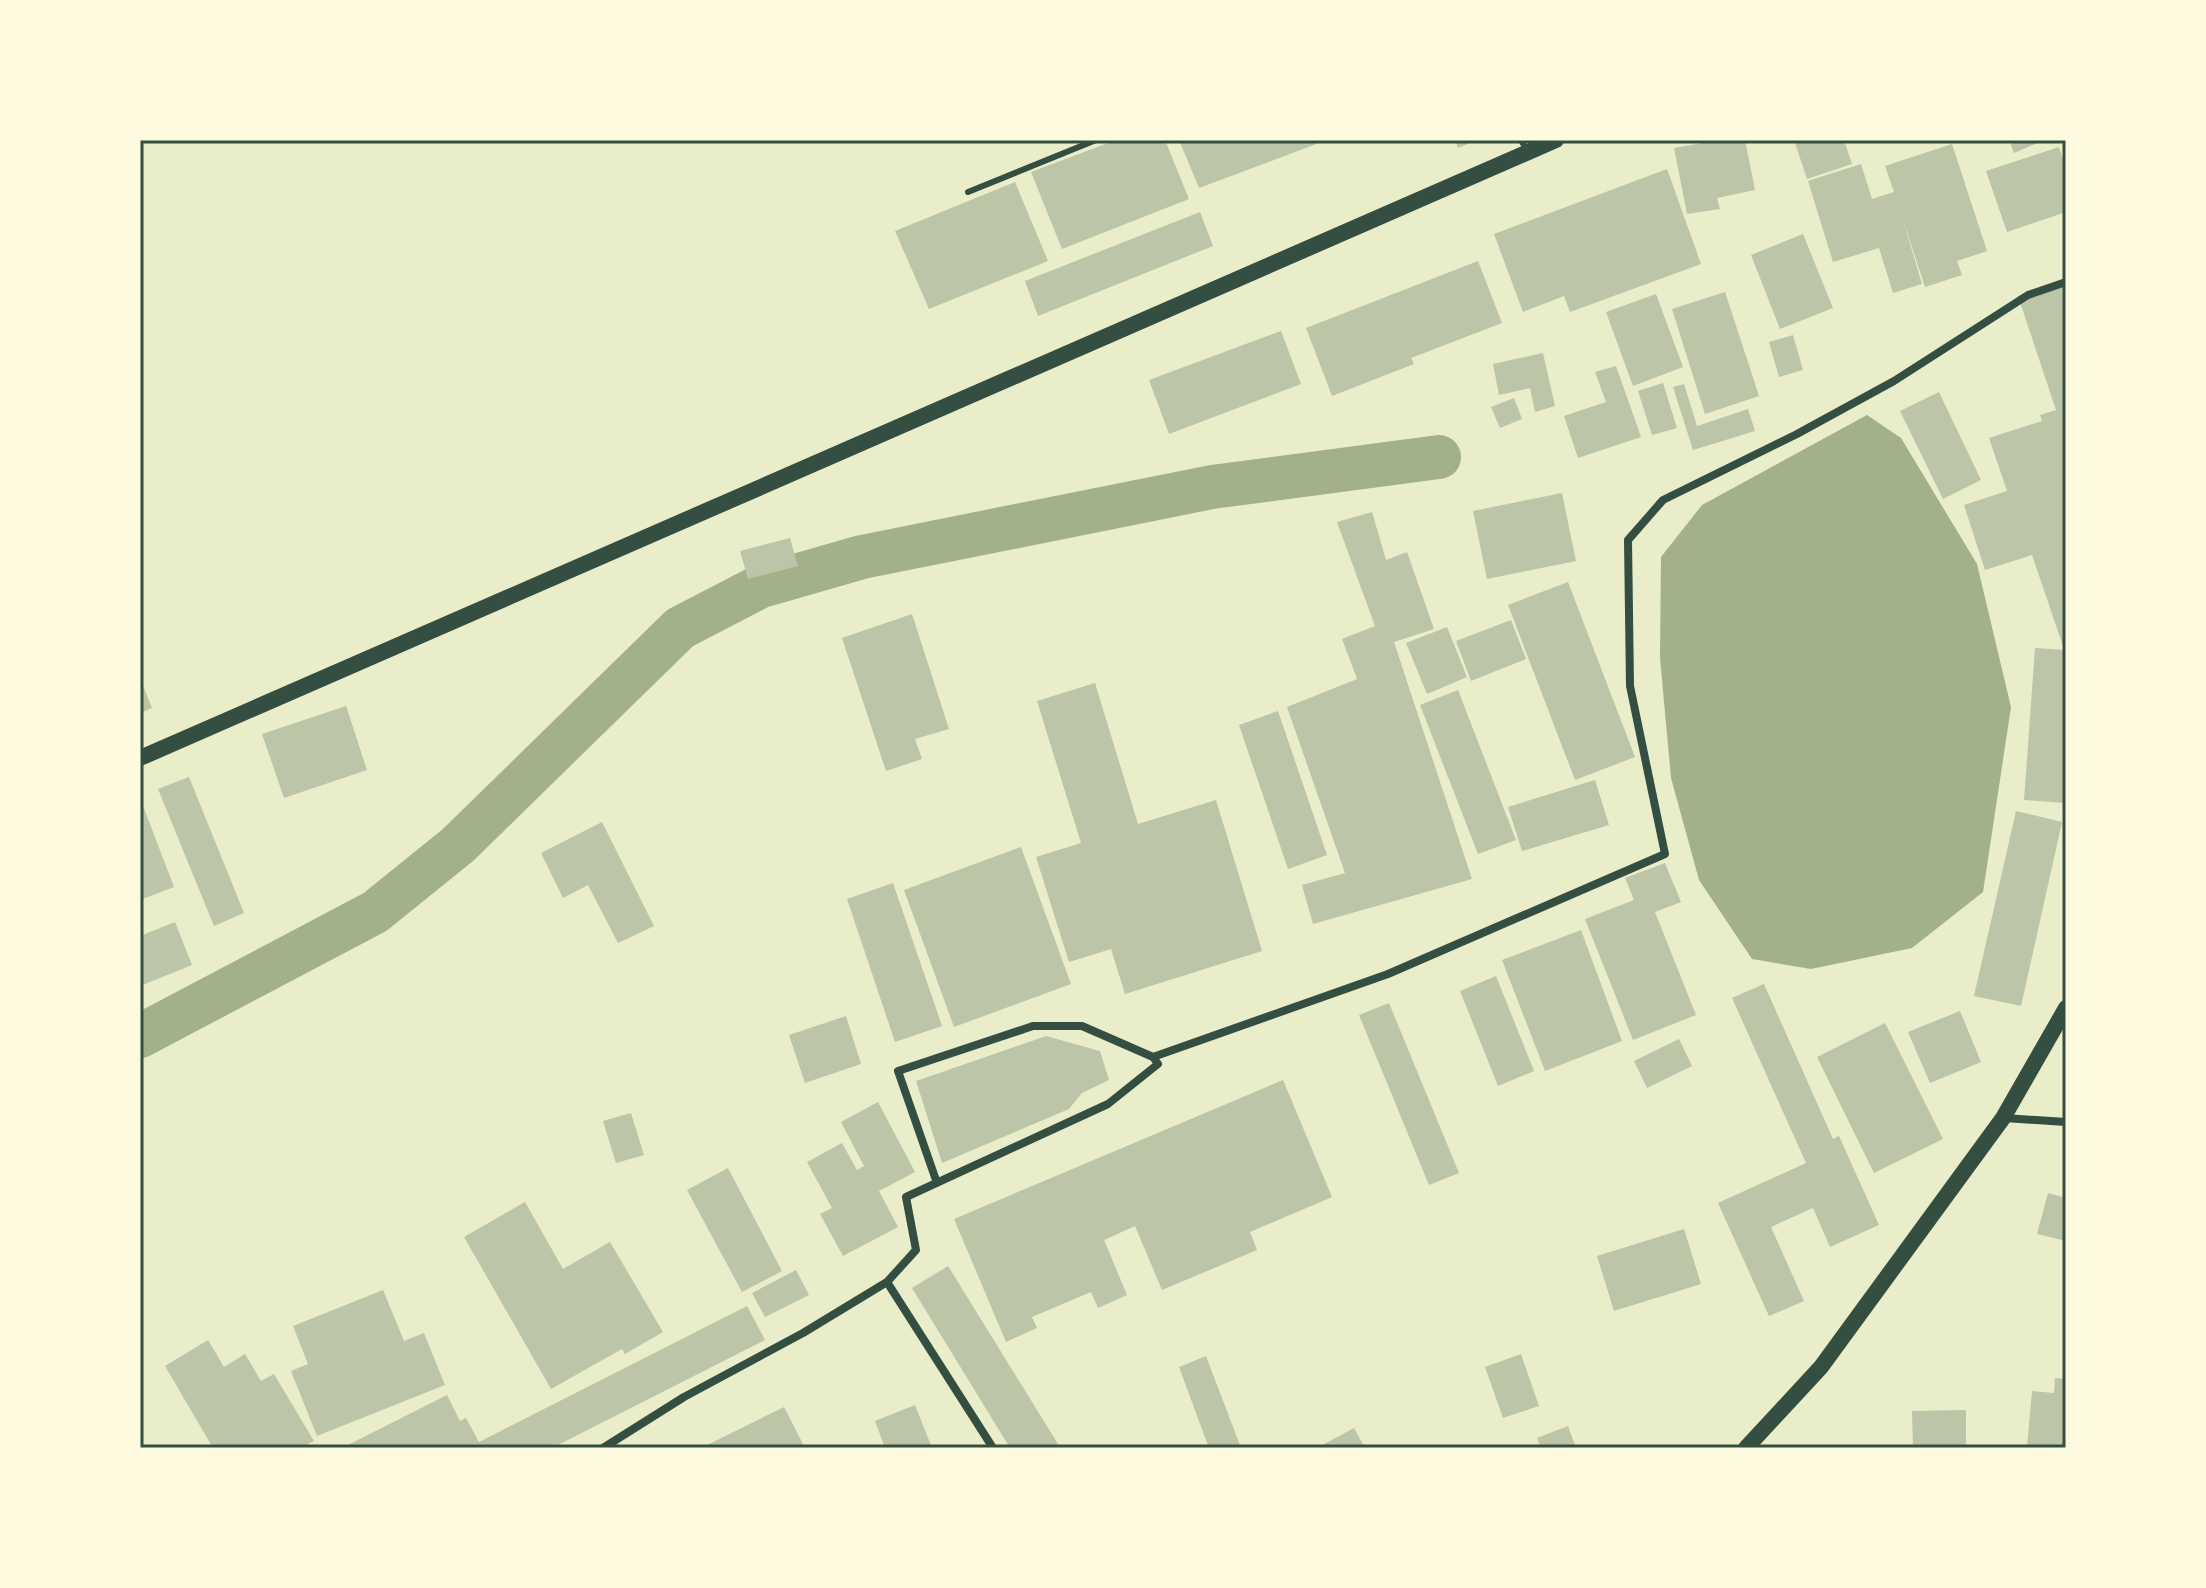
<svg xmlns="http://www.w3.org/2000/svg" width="2206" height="1588" font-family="Manrope,sans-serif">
	<rect width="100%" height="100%" fill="#e9edc9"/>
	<!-- water -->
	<path fill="#a3b18a" d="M1867,415L1901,438L1977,564L2011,707L1983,892L1912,948L1811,969L1752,959L1699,880L1671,778L1660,658L1661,557L1702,505Z"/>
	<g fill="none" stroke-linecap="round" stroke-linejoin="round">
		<!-- canal -->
		<path stroke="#a3b18a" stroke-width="44" d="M140,1036L375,912L458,845L680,628L761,586L862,557L1212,487L1439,457"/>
	</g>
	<!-- building -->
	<path fill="#bcc5a7" d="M1116,140H1165L1189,199L1062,249L1031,172Z
		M1179,140H1327L1199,188Z
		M1455,140H1477L1458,148Z
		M1719,140H1745L1755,190L1717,198L1720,209L1687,214L1674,148Z
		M1794,140H1844L1852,164L1807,179Z
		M2009,140H2045L2014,153Z
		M1952,144L1987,251L1957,261L1962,275L1925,287L1902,217L1922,284L1893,293L1879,248L1833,262L1808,181L1861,164L1872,199L1894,192L1885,166Z
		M2059,147L2066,168V212L2007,232L1986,171Z
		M1667,169L1701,264L1570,312L1564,296L1523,312L1494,234Z
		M1015,182L1048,261L929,309L895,231Z
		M1200,212L1213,246L1038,316L1025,281Z
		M1803,234L1833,308L1780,329L1751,255Z
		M1478,261L1502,323L1411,358L1414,364L1332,396L1306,328Z
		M2066,280V645L2063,646L2032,555L1985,570L1964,505L2007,491L1989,438L2042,421L2040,415L2056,410L2018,296Z
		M1725,292L1759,396L1705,414L1672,309Z
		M1656,294L1683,367L1633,386L1606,312Z
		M1281,331L1301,384L1169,434L1149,380Z
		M1793,335L1803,370L1779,377L1769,342Z
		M1543,353L1555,406L1535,412L1530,388L1499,395L1493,364Z
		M1616,366L1641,437L1578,458L1564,416L1606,402L1595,372Z
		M1663,383L1677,428L1652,435L1638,391Z
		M1684,384L1697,426L1748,409L1755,431L1693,450L1673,387Z
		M1939,392L1981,480L1943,499L1900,411Z
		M1514,398L1522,419L1500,428L1491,407Z
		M1562,493L1576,561L1487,579L1473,511Z
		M1372,512L1386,560L1407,552L1434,629L1394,642L1472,879L1313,924L1302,885L1345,873L1287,707L1357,679L1342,639L1375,626L1337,522Z
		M790,538L798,566L748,579L740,551Z
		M1568,582L1635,757L1575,780L1508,605Z
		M912,614L949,729L915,739L922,759L886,771L842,638Z
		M1511,620L1526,659L1471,681L1456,641Z
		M1447,627L1467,677L1427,694L1406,643Z
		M2035,648L2066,650V803L2024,800Z
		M140,678L152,708L140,713Z
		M1095,683L1138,824L1216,800L1262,951L1125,994L1111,949L1069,962L1036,857L1081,843L1037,701Z
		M1458,690L1516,840L1478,854L1420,705Z
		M346,706L367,770L284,798L262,734Z
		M1278,711L1327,855L1288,869L1239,725Z
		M189,777L244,913L214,926L158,789Z
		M1595,780L1609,825L1522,851L1508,807Z
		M140,798L174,887L140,900Z
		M2016,811L2062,822L2021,1006L1974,996Z
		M602,822L654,926L618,943L588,885L563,898L541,853Z
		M1021,847L1071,984L954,1027L904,890Z
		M1665,863L1681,902L1655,912L1696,1015L1633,1040L1585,919L1634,900L1625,878Z
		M893,883L942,1026L895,1042L847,899Z
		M175,922L192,965L140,986V936Z
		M1581,930L1622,1041L1545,1071L1502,960Z
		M1496,976L1534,1071L1498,1086L1460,991Z
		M1764,984L1833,1139L1839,1136L1879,1225L1830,1247L1813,1208L1771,1227L1804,1301L1769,1316L1718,1203L1806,1163L1732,998Z
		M1389,1003L1459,1173L1429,1185L1359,1015Z
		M1960,1011L1981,1062L1930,1083L1908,1032Z
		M846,1016L861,1064L805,1083L789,1035Z
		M1885,1023L1943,1139L1874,1173L1817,1057Z
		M1046,1036L1100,1051L1109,1080L1082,1093L1069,1109L942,1163L916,1081Z
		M1679,1039L1692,1066L1647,1088L1634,1061Z
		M1283,1080L1332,1197L1250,1232L1257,1250L1162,1290L1135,1226L1104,1240L1127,1295L1098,1308L1091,1292L1032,1317L1037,1328L1006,1342L954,1219Z
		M878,1102L915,1172L879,1191L898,1227L843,1256L820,1214L832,1208L807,1162L842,1143L857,1170L864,1166L841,1122Z
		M631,1113L644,1155L616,1163L603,1121Z
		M728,1168L782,1271L742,1292L687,1190Z
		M2048,1193L2066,1198V1241L2037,1234Z
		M525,1202L563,1269L610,1242L663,1332L625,1354L622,1349L551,1389L464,1237Z
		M1684,1229L1701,1284L1614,1311L1597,1256Z
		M948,1266L1058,1444L1052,1448H1010L912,1288Z
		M796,1270L809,1295L765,1317L752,1293Z
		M383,1290L404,1341L424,1333L445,1385L317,1436L291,1371L308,1364L293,1326Z
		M747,1306L765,1340L552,1448H342L447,1395L460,1421L466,1418L479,1442Z
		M208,1340L224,1367L245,1354L261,1381L274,1374L314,1441L301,1448H213L165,1366Z
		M1521,1354L1539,1406L1503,1418L1485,1367Z
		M1206,1356L1241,1448H1209L1179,1367Z
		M2055,1378L2066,1379V1448H2027L2032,1391L2054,1393Z
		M915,1405L932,1448H885L875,1421Z
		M784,1407L805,1448H701Z
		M1966,1410V1448H1913L1912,1411Z
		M1568,1426L1576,1448H1541L1537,1438Z
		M1354,1428L1365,1448H1317Z"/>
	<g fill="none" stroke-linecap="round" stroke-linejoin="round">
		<!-- service -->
		<path stroke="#344e41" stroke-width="6" d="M1521,140L1528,152
			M968,192L1096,140"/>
		<!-- minor -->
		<path stroke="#344e41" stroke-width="8" d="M2004,1118L2066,1122
			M937,1183L898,1071L1033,1026H1082L1153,1057
			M887,1282L993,1448
			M603,1448L684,1397L803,1333L887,1282L916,1250L906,1197L1108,1104L1158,1064L1153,1057L1388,974L1665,854L1630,686L1628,540L1663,500L1797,434L1894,381L2028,295L2066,282"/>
		<!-- secondary -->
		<path stroke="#344e41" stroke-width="16" d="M140,758L1556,140
			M1746,1448L1821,1367L2003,1118L2066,1008"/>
	</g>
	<!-- border -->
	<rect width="2206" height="1588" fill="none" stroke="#fefae0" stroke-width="284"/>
	<rect x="142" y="142" width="1922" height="1304" fill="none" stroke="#344e41" stroke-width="3"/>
</svg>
